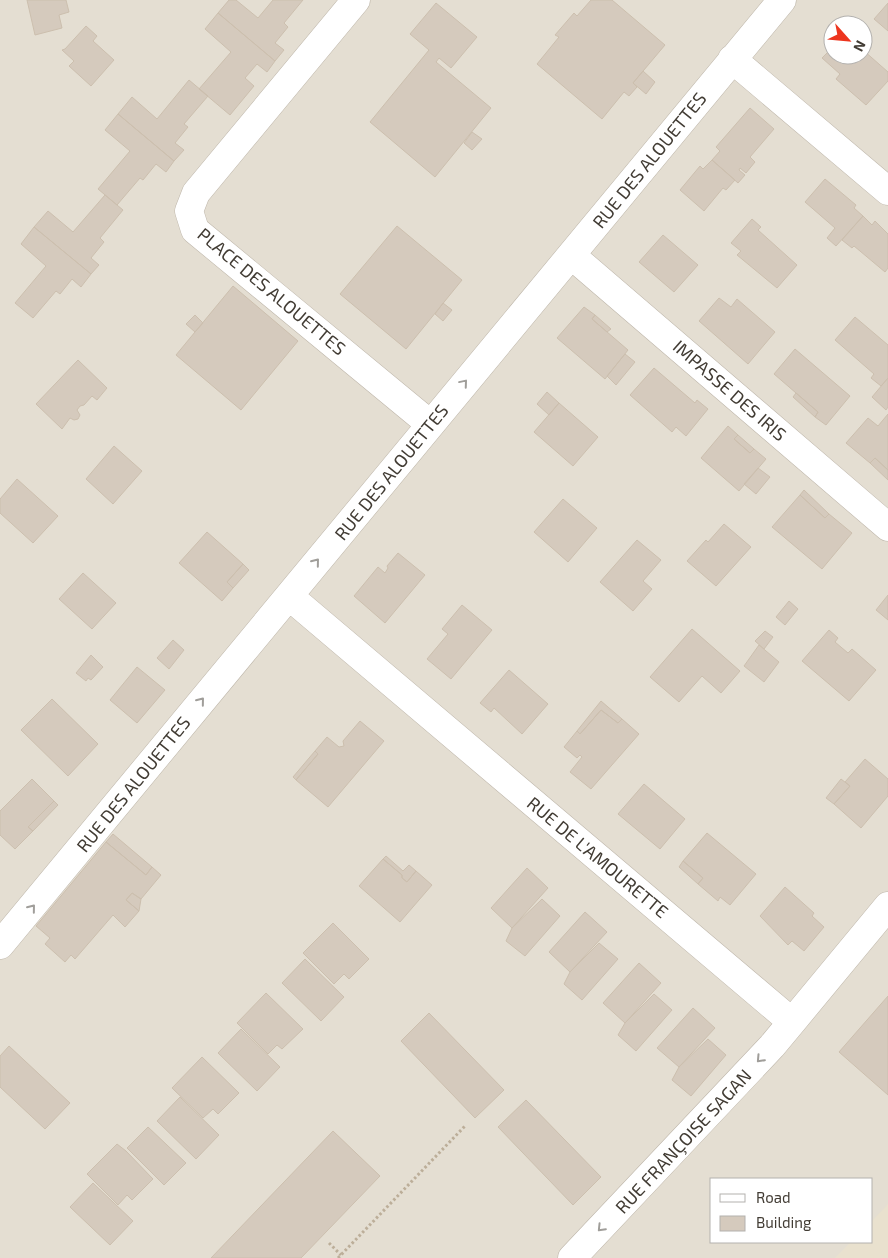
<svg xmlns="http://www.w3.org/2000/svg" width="888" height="1258" font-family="'Exo 2',sans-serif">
	<rect width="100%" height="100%" fill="#f1ece4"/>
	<!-- residential -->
	<path fill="#e4ded2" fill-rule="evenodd" d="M0,0H888V1258H0ZM833,25H863V55H833ZM712,1179H872V1242H712Z"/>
	<!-- education -->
	<path fill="#e9e1ce" d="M888,1204V1258H835L851,1242H872V1221Z"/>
	<!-- building -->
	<path fill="#d5cabd" stroke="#ccbfae" d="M27,0H66L69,12L59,15L62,28L35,35Z
		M229,0H236L258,18L273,0H303L284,23L288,27L275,43L284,50L275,61L218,13Z
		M591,0H612L665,45L633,83L637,87L629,96L624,92L602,119L537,64L559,37L555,35L574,13L577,16Z
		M436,3L477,37L451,68L439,58L436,62L491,108L435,177L370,122L429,50L410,34Z
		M888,3V31L874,19Z
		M218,13L275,61L267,72L257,64L245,78L254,86L230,115L199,89L231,52L205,29Z
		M86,26L97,36L93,41L114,60L91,86L69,66L74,61L62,50L65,49Z
		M833,47V55H863V50L888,72V81L866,105L836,79L840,74L822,58Z
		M643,71L655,82L646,94L633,83Z
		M189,80L208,96L184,124L188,127L175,143L184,150L174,161L118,114L132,97L157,119Z
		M750,108L774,129L750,157L755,162L746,173L740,168L739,170L745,175L738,183L712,160L720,151L716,147Z
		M118,114L174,161L166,172L156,164L143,180L140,178L117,205L98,189L130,151L105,130Z
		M472,132L482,139L472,150L464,143Z
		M712,160L735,180L726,190L723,188L704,211L680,190L700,166L703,169Z
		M825,179L856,205L854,208L863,216L836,246L827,238L835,228L805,202Z
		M105,195L123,210L100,238L104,242L91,258L99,265L91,274L34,227L48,211L73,232Z
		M863,216L872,225L875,221L888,234V268L885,272L854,246L852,248L842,240Z
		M752,219L761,227L758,230L797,265L777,288L737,255L741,251L731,243Z
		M397,226L462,280L406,349L340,294Z
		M34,227L91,274L81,287L72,279L60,294L56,291L33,318L15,303L46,266L21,244Z
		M663,235L698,265L674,292L639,262Z
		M233,286L298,341L241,410L176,355Z
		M719,298L731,307L737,299L775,332L748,364L699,321Z
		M443,303L452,310L443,321L435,314Z
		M584,307L595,315L592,319L628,350L605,379L557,338Z
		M195,315L203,323L195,332L186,324Z
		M595,315L611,329L607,332L592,319Z
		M855,317L888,345V378L881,386L871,378L874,374L835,340Z
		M795,349L850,396L826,425L815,417L818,412L774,374Z
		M625,354L635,362L616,385L607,376Z
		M78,360L107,388L97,400L92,396L84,405L80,406L77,410L80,415L78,419L74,420L70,418L62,429L36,404Z
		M654,368L695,403L697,400L708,409L686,436L676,427L672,432L630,395Z
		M888,378V407L886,410L872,397Z
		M547,392L559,403L549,415L537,404Z
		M796,393L818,412L815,417L793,397Z
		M559,403L598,437L573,466L534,432Z
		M888,414V470L875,458L870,463L846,443L868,418L878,426Z
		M728,426L738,435L734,439L750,453L754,449L766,459L739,491L701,458Z
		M738,435L754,449L750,453L734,439Z
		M114,446L142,471L113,504L86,479Z
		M875,458L888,470V480L870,463Z
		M758,468L770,477L756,494L744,484Z
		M17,479L58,516L33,543L0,513V499Z
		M804,490L829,514L825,518L800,495Z
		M800,495L825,518L829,514L852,533L822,569L772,527Z
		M563,499L597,528L568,562L534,532Z
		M724,524L751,547L716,586L687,561L706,540L708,542Z
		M207,532L243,564L227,582L233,588L222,601L179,563Z
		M637,540L661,560L643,581L652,589L633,611L600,582Z
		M398,553L425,575L385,623L354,596L378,567L385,573L388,568L387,566Z
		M243,564L249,570L233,588L227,582Z
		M83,573L116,603L92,629L59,599Z
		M888,595V620L876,610Z
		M789,601L798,609L785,625L776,617Z
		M462,605L492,630L451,679L427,659L448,634L442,629Z
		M692,629L740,671L721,693L702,676L679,702L650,677Z
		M829,630L838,638L835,642L848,653L852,649L876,670L849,701L802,661Z
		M765,631L773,637L764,649L755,641Z
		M173,640L184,650L169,669L157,658Z
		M759,645L779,662L764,682L744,666Z
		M91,655L103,667L91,680L88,678L86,681L76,673Z
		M137,667L165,690L137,723L110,700Z
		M509,670L548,704L522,734L494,708L491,712L480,703Z
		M52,699L98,744L68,776L21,730Z
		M601,701L622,719L618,723L601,710L580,734L577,731Z
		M601,710L618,723L622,719L639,734L591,789L570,772L582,757L580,755L577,758L564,747L577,731L580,734Z
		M360,721L384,741L328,807L296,780L318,754L315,751L327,737L339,747L344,746L343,741Z
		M315,751L318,754L296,780L293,777Z
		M865,759L888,779V796L861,828L834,804L850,786L845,782Z
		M32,779L54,801L28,827L33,831L15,849L0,835V811Z
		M841,779L850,786L834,804L826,798Z
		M644,784L685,819L660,849L618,814Z
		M54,801L58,805L33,831L28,827Z
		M707,833L756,874L730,905L720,897L718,901L698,884L703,878L683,861Z
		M113,834L152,867L146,875L106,842Z
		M106,842L146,875L152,867L161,875L141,899L132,893L126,900L139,911L125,927L113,915L75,959L71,955L65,962L45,944L50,938L36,926Z
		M386,856L403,871L409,865L416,871L407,882L402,878V875L383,859Z
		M383,859L402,875V878L407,882L416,871L432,885L400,922L359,886Z
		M683,861L703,878L698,884L679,867Z
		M527,868L548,888L512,928L491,908Z
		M785,887L814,913L812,916L824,927L804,951L792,941L788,945L760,916Z
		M132,893L141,899L139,911L126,900Z
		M542,899L560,916L525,956L506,941L512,928Z
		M585,912L607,932L570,972L549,952Z
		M333,923L369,959L349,979L344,974L334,984L303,953Z
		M599,943L618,959L582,1000L564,984L570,972Z
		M305,959L344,997L321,1021L282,983Z
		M639,963L661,983L625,1023L603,1003Z
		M266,993L303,1029L282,1049L277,1045L268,1054L237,1023Z
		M654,994L672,1010L636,1051L618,1035L625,1023Z
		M888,996V1095L839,1052Z
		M693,1008L715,1028L679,1067L657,1048Z
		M429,1013L504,1090L475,1118L401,1041Z
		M241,1029L280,1067L257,1091L218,1053Z
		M708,1039L726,1055L691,1096L672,1080L679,1067Z
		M9,1046L70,1103L45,1129L0,1087V1056Z
		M202,1057L239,1093L218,1114L213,1109L203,1118L172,1088Z
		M180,1097L219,1135L196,1159L157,1121Z
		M526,1100L601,1177L573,1205L498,1127Z
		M148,1127L186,1163L164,1185L127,1148Z
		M333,1131L380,1176L301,1258H211Z
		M117,1144L126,1151L153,1179L132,1200L127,1195L118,1205L87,1174Z
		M93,1183L133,1221L110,1245L70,1207Z"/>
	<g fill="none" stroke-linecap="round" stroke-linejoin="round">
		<defs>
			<path id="street" d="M356,0L196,193L189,211L195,230L430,424
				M732,59L888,191
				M571,255L888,527
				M289,596L792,1022L888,906
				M0,945L782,0
				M572,1258L772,1046L792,1022"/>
		</defs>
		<!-- street casing -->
		<use href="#street" stroke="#beb6aa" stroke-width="29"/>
		<!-- path -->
		<path stroke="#bcae99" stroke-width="3" stroke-dasharray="2.5 2.5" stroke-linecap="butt" d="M329,1243L341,1255
			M338,1258L465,1126"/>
		<!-- street -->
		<use href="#street" stroke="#fff" stroke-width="28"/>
	</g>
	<!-- one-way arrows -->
	<defs><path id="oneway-chevron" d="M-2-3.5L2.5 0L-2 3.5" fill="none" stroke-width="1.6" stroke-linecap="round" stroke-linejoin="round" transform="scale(1.25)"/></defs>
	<g stroke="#a09e9a">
		<use href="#oneway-chevron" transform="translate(464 383) rotate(-50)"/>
		<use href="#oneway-chevron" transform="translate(316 562) rotate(-51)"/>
		<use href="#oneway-chevron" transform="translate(201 701) rotate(-51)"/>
		<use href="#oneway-chevron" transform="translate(32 908) rotate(-51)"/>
		<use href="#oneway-chevron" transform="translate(760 1059) rotate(133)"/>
		<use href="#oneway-chevron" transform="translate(601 1228) rotate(134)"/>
	</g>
	<g text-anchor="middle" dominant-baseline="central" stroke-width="4" stroke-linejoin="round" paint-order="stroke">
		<!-- street labels -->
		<g font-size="18" fill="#423c34" stroke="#fff">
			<text transform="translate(649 160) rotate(-51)">RUE DES ALOUETTES</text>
			<text transform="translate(272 291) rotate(40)">PLACE DES ALOUETTES</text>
			<text transform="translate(730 390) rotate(41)">IMPASSE DES IRIS</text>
			<text transform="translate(391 472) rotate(-51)">RUE DES ALOUETTES</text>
			<text transform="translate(133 784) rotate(-51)">RUE DES ALOUETTES</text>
			<text transform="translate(598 857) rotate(40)">RUE DE L'AMOURETTE</text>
			<text transform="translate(683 1141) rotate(-47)">RUE FRANÇOISE SAGAN</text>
		</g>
	</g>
	<!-- legend -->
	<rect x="710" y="1178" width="162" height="65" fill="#ffffff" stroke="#b3b1ae"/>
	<rect x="720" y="1194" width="25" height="8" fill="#ffffff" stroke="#b3b1ae"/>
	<text x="756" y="1203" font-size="15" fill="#423c34">Road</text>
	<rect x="720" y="1216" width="25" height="15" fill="#d5cabd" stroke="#b3b1ae"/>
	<text x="756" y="1228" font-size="15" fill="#423c34">Building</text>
	<!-- north arrow -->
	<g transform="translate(848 40) rotate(117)"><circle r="24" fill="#ffffff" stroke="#b3b1ae"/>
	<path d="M0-4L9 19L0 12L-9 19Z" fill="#ed351e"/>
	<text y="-8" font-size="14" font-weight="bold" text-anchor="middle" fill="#423c34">N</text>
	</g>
</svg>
